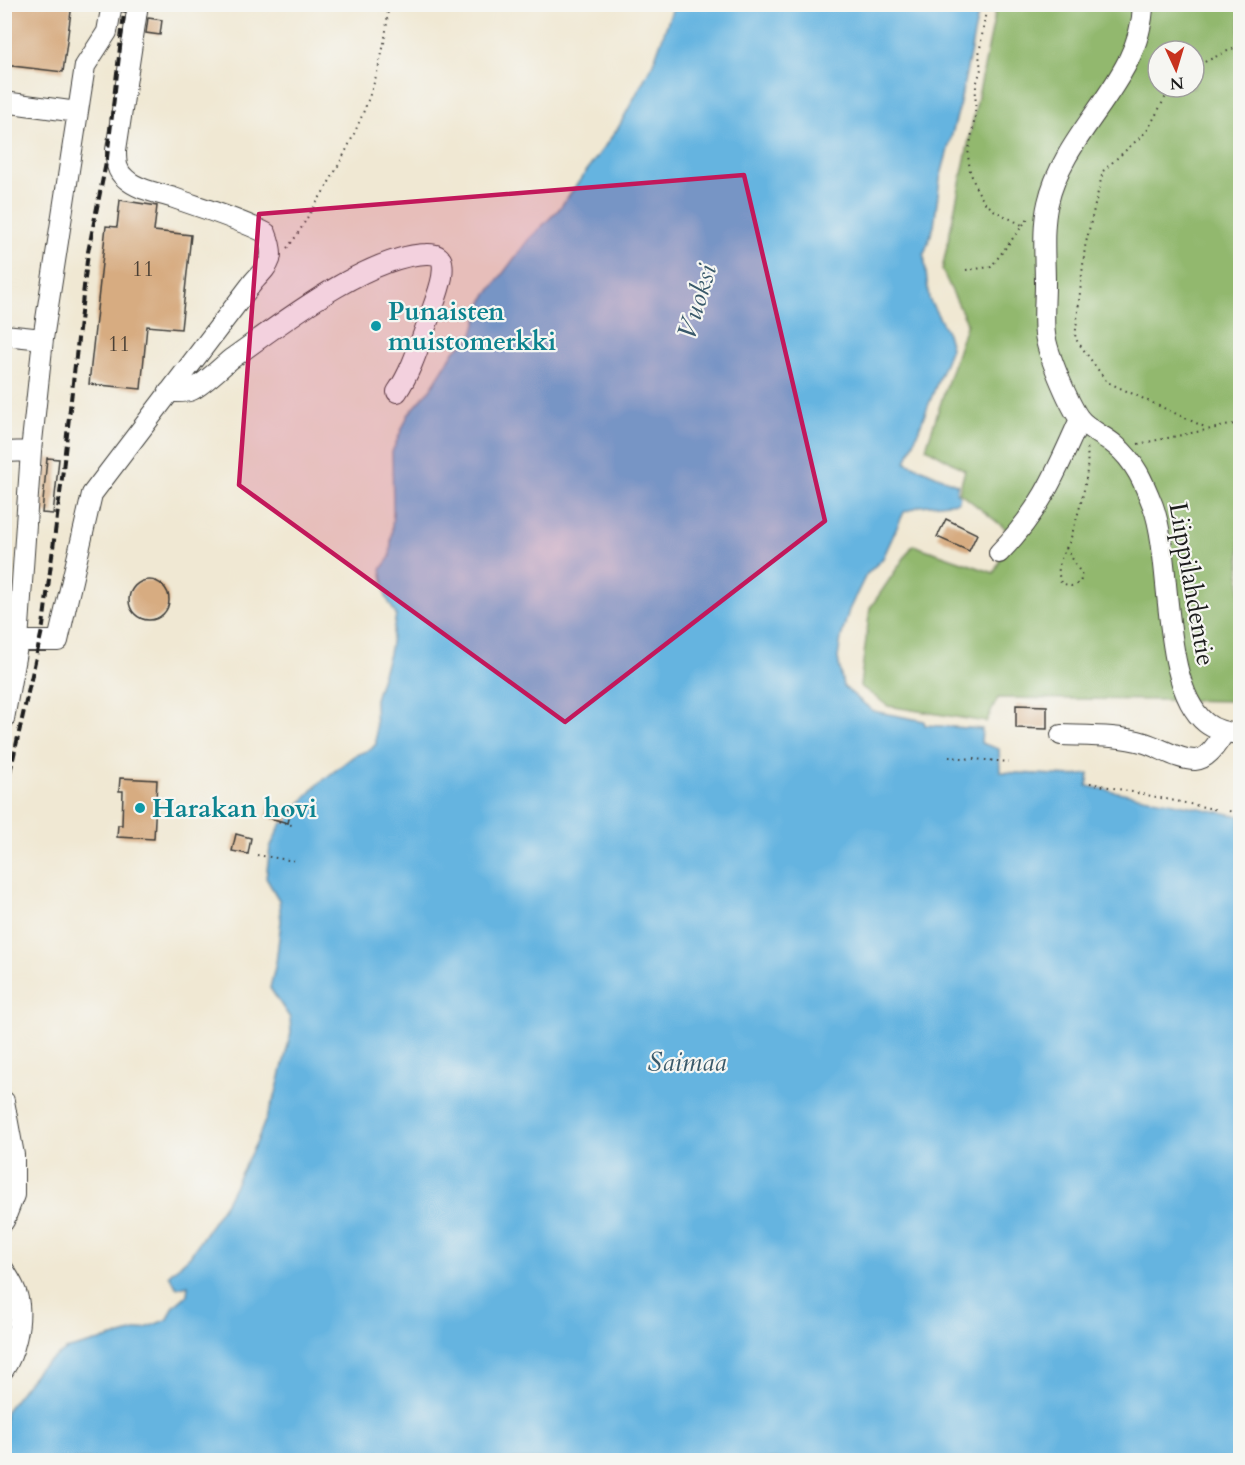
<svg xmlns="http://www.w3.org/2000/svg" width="1245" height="1465" font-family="Cardo,serif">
	<rect width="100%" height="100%" fill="#f6f6f2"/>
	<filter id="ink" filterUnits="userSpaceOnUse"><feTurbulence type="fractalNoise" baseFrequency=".0167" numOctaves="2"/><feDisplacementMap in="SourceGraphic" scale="12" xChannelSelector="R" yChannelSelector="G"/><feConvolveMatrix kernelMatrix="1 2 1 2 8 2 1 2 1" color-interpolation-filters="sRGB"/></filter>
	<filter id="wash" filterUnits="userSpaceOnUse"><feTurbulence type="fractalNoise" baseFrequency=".008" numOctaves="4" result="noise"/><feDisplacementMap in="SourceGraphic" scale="24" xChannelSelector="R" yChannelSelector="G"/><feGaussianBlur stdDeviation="1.35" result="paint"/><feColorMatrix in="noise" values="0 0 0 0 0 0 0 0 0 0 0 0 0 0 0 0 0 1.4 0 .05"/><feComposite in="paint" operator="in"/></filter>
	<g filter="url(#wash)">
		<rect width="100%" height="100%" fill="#f0e8d3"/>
		<!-- forest -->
		<path fill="#92b86e" stroke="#576a45" stroke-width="1.5" fill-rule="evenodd" d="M997,5H1240V701L998,698L986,722L888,706L860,686L870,608L913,545L994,573L1011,533L959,492L965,470L926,448L967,323L942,270ZM1158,51H1194V87H1158Z"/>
		<!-- water -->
		<path fill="#65b4e0" stroke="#40687e" stroke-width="1.5" d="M674,5H980L958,112L940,179L934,226L924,254L929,299L946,330L951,348L906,462L958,485L956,492L960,496L958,502L920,506L904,512L883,558L866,575L849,610L841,638L838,658L843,686L873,711L924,721L925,725L982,729L981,743L999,749L1000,772L1073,776L1089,774L1087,786L1240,816V1460H5V1412L39,1368L66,1350L146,1328L168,1319L174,1306L187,1295L188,1285L177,1288L169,1275L190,1256L226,1202L257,1141L276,1093L291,1033L290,1018L270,988L276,963L281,921L279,900L266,878L270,848L280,826L318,784L354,756L371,749L376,744L375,699L389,654L396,615L386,597L381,569L390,557L393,511L392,452L408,415L431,388L455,350L472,337L483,300L528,240L559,209L618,128L654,61Z"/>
		<g id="blocks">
			<!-- building -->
			<path fill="#d7ac81" d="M4,4H72L63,72L4,65Z
				M148,18L162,20L160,35L146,33Z
				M120,200L157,206L154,231L191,235L181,329L147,326L141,389L89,384L106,226L117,227Z
				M47,458L59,459L53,514L42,513Z
				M946,519L977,534L969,551L937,537Z
				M129 600a20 20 0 1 1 40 0a20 20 0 1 1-40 0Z
				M1016,705L1047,706V729L1016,728Z
				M120,778L157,780L154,839L117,837L118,825H122L123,791H119Z
				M269,805L291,810L288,823L266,817Z
				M236,834L251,838L248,854L232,851Z"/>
		</g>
	</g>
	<g filter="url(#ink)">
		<use href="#blocks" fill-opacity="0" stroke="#3c3b37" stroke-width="1.5"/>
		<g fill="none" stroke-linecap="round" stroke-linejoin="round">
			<defs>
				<path id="minor" d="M1143,4C1142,80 1064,130 1048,203C1042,228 1045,258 1045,284C1045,300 1043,318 1045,334C1047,353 1068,402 1079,418C1087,429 1105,436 1115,445C1135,461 1144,483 1153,506C1173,560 1160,686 1206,723C1216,731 1229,733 1240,734
					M4,102L77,112
					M4,335L43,339
					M169,392C176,392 186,393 192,390C204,384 220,368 231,359C279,325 367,256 426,254C443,253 444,262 442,277C439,293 433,306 428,321C419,345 412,370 397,392
					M4,452L31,451L43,339L85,66L107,32L112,4
					M999,553C1041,510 1056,473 1080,419
					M18,641H58L92,494L254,281C271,263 276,258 266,233C236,218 205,209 174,198C159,193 138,190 126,179C116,171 116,162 116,150L138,4
					M4,719L18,641L31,451
					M1061,735C1089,736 1119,735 1145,743C1161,748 1178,760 1195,760C1209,759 1217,743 1225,732
					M4,1101L14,1155V1195L4,1221
					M4,1270C11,1281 18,1292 19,1305C21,1324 15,1353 4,1369"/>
			</defs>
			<!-- minor casing -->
			<use href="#minor" stroke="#3c3b37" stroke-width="22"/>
			<!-- path -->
			<path stroke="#3c3b37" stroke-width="2" stroke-dasharray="1.5 4.5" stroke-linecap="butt" d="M987,4L979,55L981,69L976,85L975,117L968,155L970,171L976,188L984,202L995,211L1022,225
				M1194,67L1236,47L1240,35
				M1171,87L1147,131L1103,171L1085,247L1075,338L1107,382L1207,428
				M287,248C296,238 303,225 310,213C348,155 387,75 388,4
				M966,270L991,267L1029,217
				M1138,444L1240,423
				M1066,548L1082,575L1080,583L1071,586L1061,583C1055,566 1062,556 1070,541C1079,509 1090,480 1087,447
				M949,757L1009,762
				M1090,783L1218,810
				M1229,811L1240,814
				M267,818L295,826
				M257,855L295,861"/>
			<!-- minor -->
			<use href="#minor" stroke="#fff" stroke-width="20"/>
			<!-- rail -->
			<path stroke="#1c1c1c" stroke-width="4" stroke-dasharray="9 4.5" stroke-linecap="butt" d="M4,799L43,626L62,478L88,252L107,158L125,5"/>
		</g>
	</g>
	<!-- marked area -->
	<path fill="#c2185b" fill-opacity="0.2" stroke="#c2185b" stroke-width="4.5" stroke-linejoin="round" d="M744,175L825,521L565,722L239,485L259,214Z"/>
	<!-- markers -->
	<g fill="#0f9aa8" stroke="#f6f6f2" stroke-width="2">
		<circle cx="376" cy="326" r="6"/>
		<circle cx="140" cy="808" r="6"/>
	</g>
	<g text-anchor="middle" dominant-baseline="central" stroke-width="4.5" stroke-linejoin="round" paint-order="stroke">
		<!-- number labels -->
		<g font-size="22" fill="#4b4035">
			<text x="143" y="269">11</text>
			<text x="119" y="344">11</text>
		</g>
		<!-- culture labels -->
		<g font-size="26" font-weight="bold" fill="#0d838f" stroke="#f6f6f2" text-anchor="start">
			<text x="388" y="311">Punaisten<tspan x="388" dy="30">muistomerkki</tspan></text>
			<text x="152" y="808">Harakan hovi</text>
		</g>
		<!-- street labels -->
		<g font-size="26" fill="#1c1c1c" stroke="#f6f6f2">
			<text transform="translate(1192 584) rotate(80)">Liippilahdentie</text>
		</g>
		<!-- water labels -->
		<g font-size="27" font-style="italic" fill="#39596a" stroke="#f6f6f2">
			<text transform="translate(697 302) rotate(-73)">Vuoksi</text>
			<text x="687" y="1062">Saimaa</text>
		</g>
	</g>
	<!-- margin -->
	<rect width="1245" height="1465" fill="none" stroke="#f6f6f2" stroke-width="24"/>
	<!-- north arrow -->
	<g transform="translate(1176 69) rotate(176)"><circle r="28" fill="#f6f6f2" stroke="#9f9f9c" stroke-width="1.5"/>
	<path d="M0-4.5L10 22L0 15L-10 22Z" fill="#c8321e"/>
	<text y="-9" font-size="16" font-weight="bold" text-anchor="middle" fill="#1c1c1c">N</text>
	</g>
</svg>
